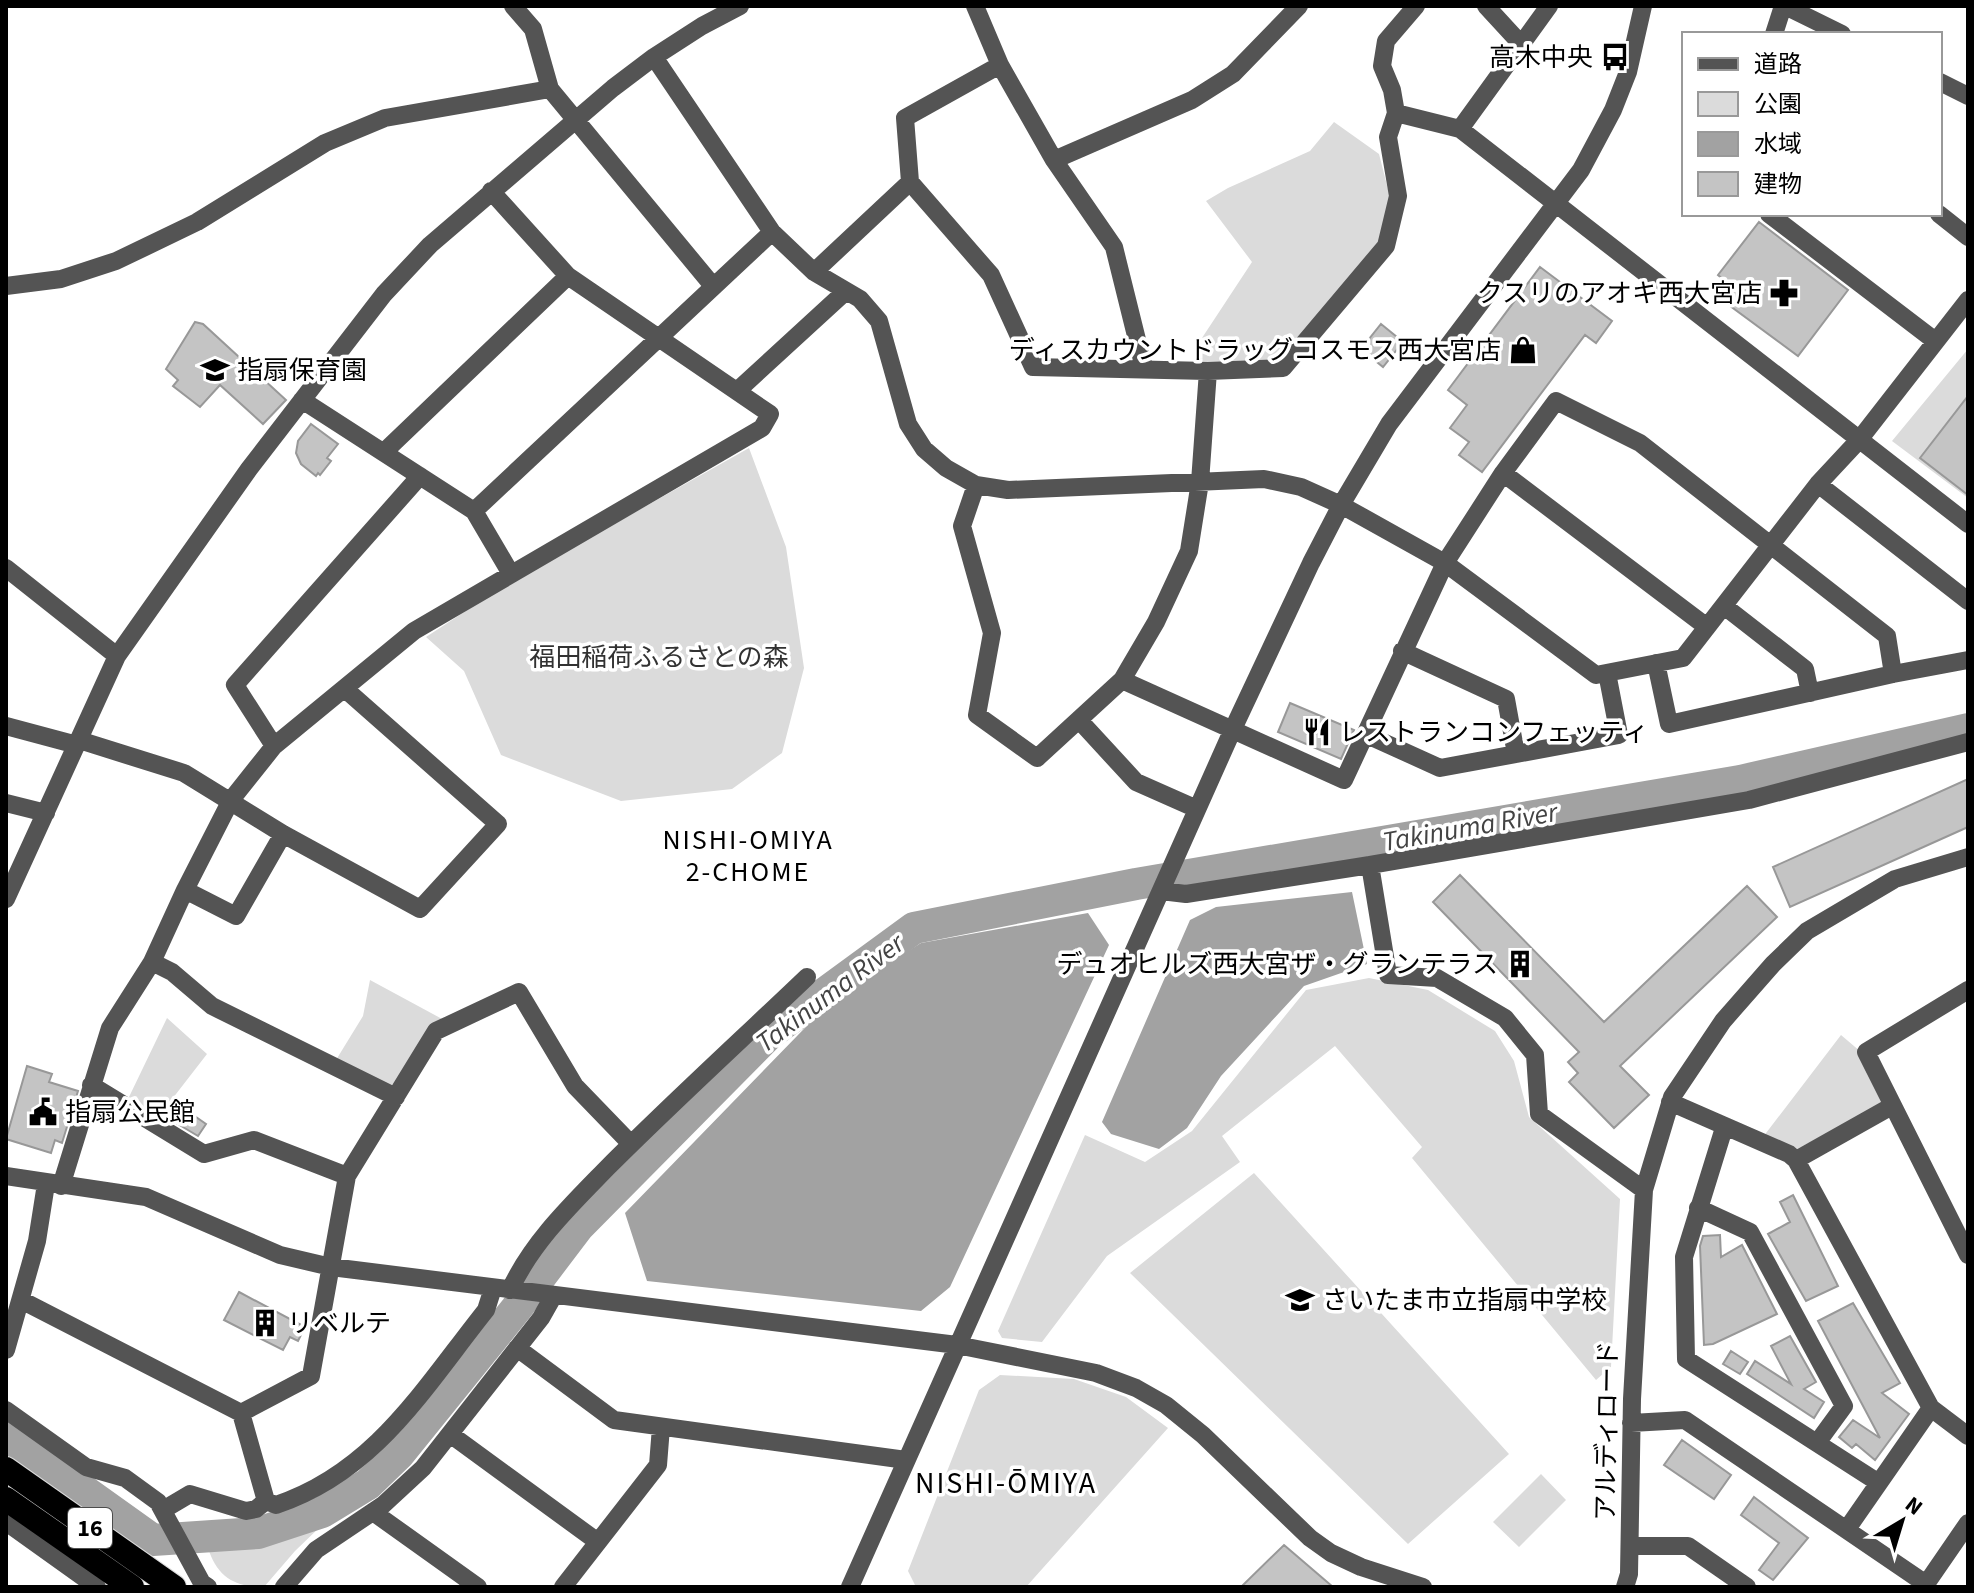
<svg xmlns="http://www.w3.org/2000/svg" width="1974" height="1593" font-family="'Source Sans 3','Noto Sans JP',sans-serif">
	<rect width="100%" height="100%" fill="#fff"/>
	<!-- green -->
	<path fill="#dbdbdb" d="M1334,122L1379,154L1391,201L1380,244L1281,363L1200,362V341L1252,262L1206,201L1228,188L1310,151Z
		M1968,349V498L1892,441Z
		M749,448L786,547L804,668L782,753L732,789L621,801L501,755L464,671L426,637L504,586Z
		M1369,978L1428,990L1495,1031L1514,1061L1529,1117L1620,1199L1611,1367L1596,1380L1412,1158L1422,1147L1335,1046L1222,1136L1240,1162L1107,1256L1042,1342L1002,1338L998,1331L1085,1135L1145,1162L1192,1131L1306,990Z
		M370,980L444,1020L394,1084L386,1087L336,1060L363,1016Z
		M167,1018L207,1054L159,1116L129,1097Z
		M1841,1035L1861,1052L1883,1097L1880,1106L1795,1150L1763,1137Z
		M1254,1173L1509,1454L1408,1544L1130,1273Z
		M1000,1375L1074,1379L1126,1397L1168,1428L1026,1587H916L908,1571L979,1390Z
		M1541,1474L1566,1500L1519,1547L1493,1522Z
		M321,1526L295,1551L264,1587C237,1587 219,1579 209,1551L267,1541Z"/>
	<!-- water -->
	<path fill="#a2a2a2" d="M1352,892L1367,964L1304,986L1221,1076L1187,1128L1159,1149L1111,1134L1102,1122L1190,920L1216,907Z
		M1088,913L1109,945L950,1287L921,1311L647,1281L625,1213L833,999L921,943Z"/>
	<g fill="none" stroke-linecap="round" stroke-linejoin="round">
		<!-- river -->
		<path stroke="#a2a2a2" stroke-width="32" d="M6,1435L153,1540L258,1533L322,1512L368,1484L399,1454L516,1309L578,1227L769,1034L914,928L1136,884L1740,781L1968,729"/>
	</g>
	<!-- building -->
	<path fill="#c4c4c4" stroke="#989898" stroke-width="2" d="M1759,222L1848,290L1798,356L1718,297L1729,284L1718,275Z
		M1540,267L1612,321L1596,343L1585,335L1482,472L1459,455L1469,442L1450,428L1467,405L1448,390Z
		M195,322L203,324L286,400L263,424L220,385L200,407L173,386L178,380L166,369Z
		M1381,324L1403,342L1383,367L1361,349Z
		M1968,396V495L1920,458Z
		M311,424L338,444L327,458L331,461L320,475L318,473L316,476L301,464L296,453L298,441Z
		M1290,703L1354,730L1341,759L1278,732Z
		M1968,779V827L1790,907L1773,867Z
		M1460,875L1604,1022L1747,886L1777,917L1620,1066L1649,1095L1614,1128L1569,1082L1578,1073L1568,1062L1579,1052L1433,902Z
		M27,1066L52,1074L49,1082L78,1091L62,1143L55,1140L51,1153L6,1139Z
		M176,1103L206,1124L198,1136L166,1117Z
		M1793,1195L1838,1286L1806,1301L1768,1234L1790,1222L1780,1202Z
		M1720,1235L1721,1257L1742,1245L1777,1314L1713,1344L1704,1345L1700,1246L1703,1236Z
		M239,1292L305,1327L298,1341L290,1337L283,1350L224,1320Z
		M1853,1303L1900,1383L1882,1393L1909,1414L1875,1460L1856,1444L1852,1448L1839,1437L1853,1420L1880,1438L1818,1321Z
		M1790,1336L1816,1382L1804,1389L1824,1402L1814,1418L1747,1374L1755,1361L1791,1384L1771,1346Z
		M1731,1351L1748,1362L1740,1374L1723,1364Z
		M1682,1440L1731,1475L1714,1499L1664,1465Z
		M1754,1497L1808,1538L1773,1580L1759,1570L1779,1543L1741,1515Z
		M1284,1545L1333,1587H1241Z"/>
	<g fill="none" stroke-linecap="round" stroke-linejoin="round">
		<defs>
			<path id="highway" d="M6,1469L174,1587
				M6,1499L132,1587"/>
		</defs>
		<!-- highway casing -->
		<use href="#highway" stroke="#dbdbdb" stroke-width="26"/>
		<!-- minor -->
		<path stroke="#545454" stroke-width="18" d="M513,6L533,29L550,89
			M975,6L1000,65L1054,160L1114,247L1144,368
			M1486,6L1521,44
			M1785,6L1842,34
			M1774,34L1783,6
			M654,57L772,232L814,272L860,299L879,321L908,424L924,449L946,468L976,485L1008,490L1264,479L1301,487L1341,505L1445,563L1596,675L1683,658L1818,484L1859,440L1968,300
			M1000,65L905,118L910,182L991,275L1033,367L1208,371L1283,368L1386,246L1398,196L1388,137L1396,113L1392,90L1382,66L1386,41L1416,6
			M1940,82L1968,96
			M1396,113L1460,129L1968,524
			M1460,129L1549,6
			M1054,160L1192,100L1233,74L1299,6
			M1769,214L1934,340
			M1939,214L1968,237
			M814,272L910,182
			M6,286L61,279L116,261L197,222L325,143L385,118L550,89L713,286
			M737,391L846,291
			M302,400L474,511L511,574
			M384,452L568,276
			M1503,473L1707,627
			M1818,484L1968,601
			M976,485L962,526L992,633L977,715L1037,758L1122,680L1156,622L1189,551L1200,482L1208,371
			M474,511L772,232
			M6,568L117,656
			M1724,606L1805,669L1810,693
			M1402,651L1506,699L1516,754
			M1656,663L1669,724L1893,674L1968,660
			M1122,680L1344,780L1445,563L1503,473L1556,401L1640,443L1887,636L1893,674
			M1079,720L1136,782L1197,809
			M6,726L77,745
			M1365,734L1440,768L1619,735L1607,673
			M79,740L184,773L283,834L420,909L498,824L345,689
			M274,746L235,685L420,476
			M6,803L46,813
			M1370,865L1388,975L1437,978L1505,1018L1535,1055L1539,1114L1644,1190
			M185,890L236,916L283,834
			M1161,891L1186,894L1370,865L1749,800L1968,742
			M6,899L117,656L249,469L384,294L430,245L613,88L654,57L702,26L740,6
			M152,962L172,972L212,1006L396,1097
			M1968,990L1866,1052L1968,1255
			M1670,1102L1789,1154L1796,1160L1931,1408
			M1724,1128L1684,1257L1686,1359L1879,1483
			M1796,1160L1892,1106
			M6,1176L146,1197L280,1255L331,1267L957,1345L1096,1373L1136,1388L1166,1405L1203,1435L1310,1538L1331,1553L1361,1567L1423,1587
			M347,1176L436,1031L519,992L575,1086L631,1144
			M61,1186L110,1028L152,962L185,890L231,800L274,746L414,631L762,428L770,414L568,276L491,191
			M1698,1208L1750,1232L1844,1406L1817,1443
			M510,1290C532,1242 572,1204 608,1167C673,1102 741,1040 807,977
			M21,1300L241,1413L311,1376L347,1176L254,1140L204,1154L91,1085
			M517,1348L614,1420L906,1460
			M6,1350L37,1241L46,1184
			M6,1410L86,1467L125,1478L158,1502L202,1583L208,1587
			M241,1413L266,1501L276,1505C375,1472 423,1389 486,1310L493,1288
			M1631,1423L1685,1420L1926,1584
			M450,1434L598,1542
			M163,1510L190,1494L246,1511L256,1509L266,1501
			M373,1512L478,1587
			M6,1522L97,1587
			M1847,1529L1931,1408L1968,1436
			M1631,1546H1688L1747,1587
			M284,1587L316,1550L383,1505L423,1468L541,1318L554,1295
			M563,1587L658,1465L661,1427
			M850,1587L1233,729L1311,563L1341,505L1389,424L1581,170L1613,110L1628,72L1643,6
			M1625,1587L1629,1574L1632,1399L1644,1190L1672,1097L1723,1021L1773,964L1807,931L1895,879L1968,857
			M1924,1587L1968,1523"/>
		<!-- highway -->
		<use href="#highway" stroke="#000" stroke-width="24"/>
	</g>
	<!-- icons -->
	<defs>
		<symbol id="bus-bare" viewBox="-9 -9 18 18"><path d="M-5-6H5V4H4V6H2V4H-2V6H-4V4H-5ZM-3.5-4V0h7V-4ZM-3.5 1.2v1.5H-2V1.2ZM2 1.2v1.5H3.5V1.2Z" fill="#000" stroke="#fff" stroke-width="2.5" paint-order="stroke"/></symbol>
		<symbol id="pharmacy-bare" viewBox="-9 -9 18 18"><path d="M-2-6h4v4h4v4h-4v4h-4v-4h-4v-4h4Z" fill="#000" stroke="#fff" stroke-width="2.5" paint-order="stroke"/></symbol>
		<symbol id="shop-bare" viewBox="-9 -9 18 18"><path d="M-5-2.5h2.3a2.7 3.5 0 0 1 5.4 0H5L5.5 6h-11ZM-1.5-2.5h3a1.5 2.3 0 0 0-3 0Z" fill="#000" stroke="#fff" stroke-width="2.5" paint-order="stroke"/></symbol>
		<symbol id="school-bare" viewBox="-9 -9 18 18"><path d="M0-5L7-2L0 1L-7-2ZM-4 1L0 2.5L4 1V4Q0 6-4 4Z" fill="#000" stroke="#fff" stroke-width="2.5" paint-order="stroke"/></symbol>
		<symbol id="restaurant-bare" viewBox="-9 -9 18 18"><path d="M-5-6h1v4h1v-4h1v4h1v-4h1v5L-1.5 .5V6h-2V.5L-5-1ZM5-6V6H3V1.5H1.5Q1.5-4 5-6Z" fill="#000" stroke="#fff" stroke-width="2.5" paint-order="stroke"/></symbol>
		<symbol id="building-bare" viewBox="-9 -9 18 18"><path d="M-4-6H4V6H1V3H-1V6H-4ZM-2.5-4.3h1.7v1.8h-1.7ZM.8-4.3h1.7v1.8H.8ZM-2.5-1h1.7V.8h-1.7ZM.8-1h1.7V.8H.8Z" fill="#000" stroke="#fff" stroke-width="2.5" paint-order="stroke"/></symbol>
		<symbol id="civic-bare" viewBox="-9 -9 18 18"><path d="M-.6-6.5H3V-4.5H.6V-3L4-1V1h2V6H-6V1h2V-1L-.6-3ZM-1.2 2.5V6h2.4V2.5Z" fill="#000" stroke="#fff" stroke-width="2.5" paint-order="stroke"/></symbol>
	</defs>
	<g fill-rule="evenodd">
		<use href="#bus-bare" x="1595" y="37" width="40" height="40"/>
		<use href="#pharmacy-bare" x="1764" y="273" width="40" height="40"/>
		<use href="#shop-bare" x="1503" y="330" width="40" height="40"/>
		<use href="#school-bare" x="195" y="350" width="40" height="40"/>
		<use href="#restaurant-bare" x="1297" y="712" width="40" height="40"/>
		<use href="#building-bare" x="1500" y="944" width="40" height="40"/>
		<use href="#civic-bare" x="23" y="1092" width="40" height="40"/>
		<use href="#school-bare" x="1280" y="1280" width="40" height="40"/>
		<use href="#building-bare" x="245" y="1303" width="40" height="40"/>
	</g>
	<g text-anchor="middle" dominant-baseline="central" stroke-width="7" stroke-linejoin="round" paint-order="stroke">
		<!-- shield labels -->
		<rect fill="#fff" stroke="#4c4c4c" stroke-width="2" x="68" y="1508" width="44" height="40" rx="6"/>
		<g font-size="24" font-weight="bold" fill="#000">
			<text x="90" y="1528">16</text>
		</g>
		<!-- poi labels -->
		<g font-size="26" fill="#000" stroke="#fff" text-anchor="start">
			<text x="1593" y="57" text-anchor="end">高木中央</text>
			<text x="1762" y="293" text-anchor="end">クスリのアオキ西大宮店</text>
			<text x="1501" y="350" text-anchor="end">ディスカウントドラッグコスモス西大宮店</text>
			<text x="237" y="370">指扇保育園</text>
			<text x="1339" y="732">レストランコンフェッティ</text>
			<text x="1498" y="964" text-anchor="end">デュオヒルズ西大宮ザ・グランテラス</text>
			<text x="65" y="1112">指扇公民館</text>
			<text x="1322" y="1300">さいたま市立指扇中学校</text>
			<text x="287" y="1323">リベルテ</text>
		</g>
		<!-- park labels -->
		<g font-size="26" fill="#323232" stroke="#fff">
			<text x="659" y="657">福田稲荷ふるさとの森</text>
		</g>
		<!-- street labels -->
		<g font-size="26" fill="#000" stroke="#fff">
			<text transform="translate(1607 1431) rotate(-89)">アルディロード</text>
		</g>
		<!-- water labels -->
		<g font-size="28" font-style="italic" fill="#434343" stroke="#fff">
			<text transform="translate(1470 827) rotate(-10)">Takinuma River</text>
			<text transform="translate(830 993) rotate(-37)">Takinuma River</text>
		</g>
		<!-- neighbourhood labels -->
		<g font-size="28" letter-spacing="2" fill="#000" stroke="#fff">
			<text x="748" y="840">NISHI-OMIYA<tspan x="748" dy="32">2-CHOME</tspan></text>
		</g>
		<!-- quarter labels -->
		<g font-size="30" letter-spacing="2" fill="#000" stroke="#fff">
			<text x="1006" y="1483">NISHI-ŌMIYA</text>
		</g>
	</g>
	<!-- border -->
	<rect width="1974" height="1593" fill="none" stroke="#000000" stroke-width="16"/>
	<!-- legend -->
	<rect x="1682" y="32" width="260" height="184" fill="#ffffff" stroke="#999999" stroke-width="2"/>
	<rect x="1698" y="58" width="40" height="12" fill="#545454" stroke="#999999" stroke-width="2"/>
	<text x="1754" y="72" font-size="24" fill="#000000">道路</text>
	<rect x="1698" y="92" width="40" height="24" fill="#dbdbdb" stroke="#999999" stroke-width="2"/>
	<text x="1754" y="112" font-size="24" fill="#000000">公園</text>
	<rect x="1698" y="132" width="40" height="24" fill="#a2a2a2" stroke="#999999" stroke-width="2"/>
	<text x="1754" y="152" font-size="24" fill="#000000">水域</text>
	<rect x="1698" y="172" width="40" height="24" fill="#c4c4c4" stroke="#999999" stroke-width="2"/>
	<text x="1754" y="192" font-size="24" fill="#000000">建物</text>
	<!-- north arrow -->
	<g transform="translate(1902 1521) rotate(38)" stroke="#ffffff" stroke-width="6" paint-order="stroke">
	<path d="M0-6L14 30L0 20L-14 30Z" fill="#000000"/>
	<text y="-12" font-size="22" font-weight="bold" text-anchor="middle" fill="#000000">N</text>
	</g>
</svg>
